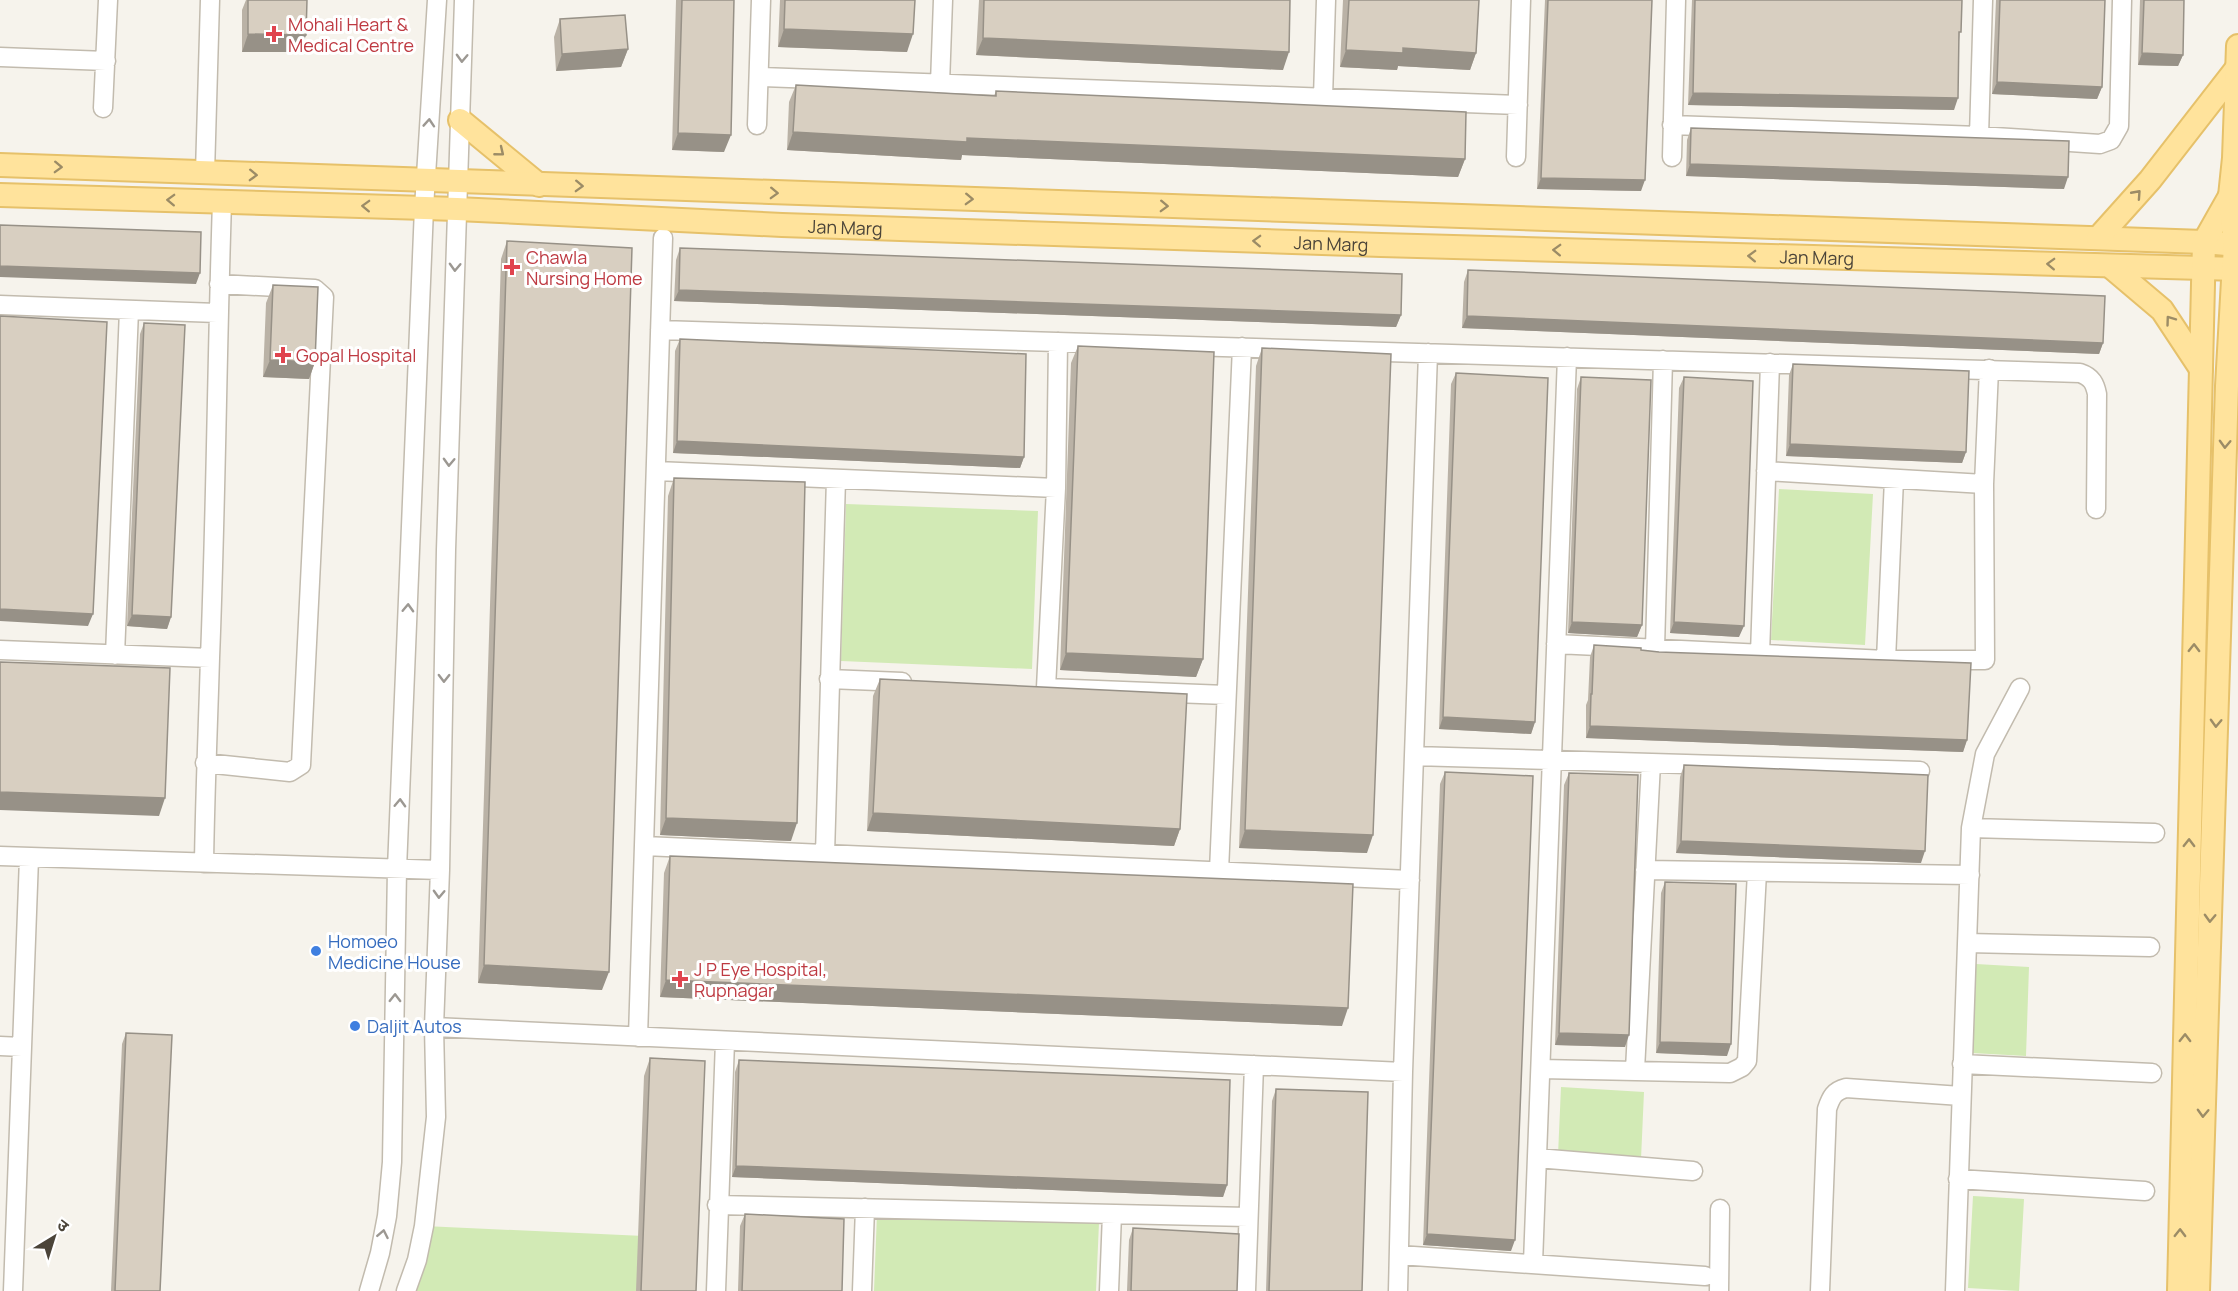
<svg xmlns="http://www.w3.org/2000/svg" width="2238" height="1291" font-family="Manrope,'Noto Sans Devanagari',sans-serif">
	<rect width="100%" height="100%" fill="#f6f3ec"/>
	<!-- green -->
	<path fill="#d2eab5" d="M1779,489L1873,494L1865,645L1771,640Z
		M846,504L1038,511L1032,669L841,661Z
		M1976,964L2029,967L2026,1056L1972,1053Z
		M1561,1087L1644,1092L1641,1159L1558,1155Z
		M1973,1196L2024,1199L2019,1291L1968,1288Z
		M877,1214L1099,1223L1096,1291H874Z
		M424,1226L644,1236L643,1291H399Z"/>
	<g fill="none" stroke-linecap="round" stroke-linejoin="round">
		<defs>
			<path id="minor" d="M0,57L106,61
				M759,77L1518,105
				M940,84L943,0
				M1323,98L1326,0
				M103,108L108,0
				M757,125L761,0
				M1672,125L1979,136L2100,144L2111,140L2119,126L2122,0
				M1979,136L1983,0
				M1516,157L1521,0
				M1672,157L1676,0
				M205,173L210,0
				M0,305L217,313
				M660,330L2080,373C2092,377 2095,384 2097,394L2096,509
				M656,471L1056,488
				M1766,471L1984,484
				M1556,644L1886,660H1985L1984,484L1989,369
				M1655,648L1663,360
				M0,650L210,658
				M1760,654L1770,363
				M115,655L129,310
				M1886,660L1894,479
				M829,679L902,682
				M1046,688L1226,695
				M1046,688L1056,488L1058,342
				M1414,756L1920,771
				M205,763L290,772L301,765L324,297L315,289L219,284
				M1971,828L2155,833
				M644,846L1410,880
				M825,854L836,479
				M0,856L440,870
				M204,863C205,794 208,726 210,658C216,506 217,354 222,202
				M1645,870L1970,875
				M1219,871L1242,347
				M1967,943L2150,947
				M434,1027L1403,1072
				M638,1037L663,238
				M0,1046L22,1047
				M1962,1064L2152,1073
				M1541,1069L1730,1073L1742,1067L1747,1061L1757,872
				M1635,1070L1651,763
				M1537,1158L1693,1171
				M1958,1179L2145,1191
				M717,1205L1248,1217
				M1399,1255L1705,1276
				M1533,1263L1567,357
				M13,1291L29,858
				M369,1291L380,1253L387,1216L392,1162L397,869L424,208L437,0
				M406,1291L417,1260L424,1226L436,1117L434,1027L440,870L446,550L464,0
				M716,1291L725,1041
				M862,1291L865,1208
				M1109,1291L1112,1214
				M1246,1291L1254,1065
				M1398,1291L1403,1072L1428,353
				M1719,1291L1720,1209
				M1820,1291L1827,1109C1831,1097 1834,1091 1846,1088L1961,1096
				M1955,1291L1971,828L1985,754L2020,688"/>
			<g id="major">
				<path d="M460,120L539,185"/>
				<path d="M0,165L2204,242L2238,245"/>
				<path id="s1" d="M0,195L457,209L782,225L1381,245L2238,269"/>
				<path d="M2098,238L2150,180L2237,68"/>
				<path d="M2110,266L2162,310L2201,369"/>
				<path d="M2179,1291L2204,242L2230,196"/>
				<path d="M2198,1291L2227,386L2235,245L2230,196L2234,158L2238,46"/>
			</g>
		</defs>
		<!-- minor casing -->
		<use href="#minor" stroke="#c2bbae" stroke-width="21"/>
		<!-- major casing -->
		<use href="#major" stroke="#e6c16a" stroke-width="26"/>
		<!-- minor -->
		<use href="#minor" stroke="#fff" stroke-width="18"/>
		<!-- major -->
		<use href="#major" stroke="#ffe39c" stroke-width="22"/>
	</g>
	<!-- wall -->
	<path fill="#bab2a6" d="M246,0H307L306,35L300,52H242V10Z
		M676,0H734L724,152L672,150Z
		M780,0H915L907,52L778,47Z
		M979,0H1290L1283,70L976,55Z
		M1343,0H1479L1476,53L1470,70L1398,66L1397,70L1340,67Z
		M1545,0H1652L1641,191L1537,189Z
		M1692,0H1962L1954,110L1688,105Z
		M1996,0H2105L2102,87L2097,99L1992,94Z
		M2140,0H2184L2183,55L2178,66L2138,65Z
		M560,19L628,49L621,67L556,71L554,37Z
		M796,85L994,96L996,91L1465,159L1458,177L962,155L961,160L787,150L789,102Z
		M1691,128L2064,189L1686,176L1687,140Z
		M507,241L602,990L478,983L501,259Z
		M680,248L1401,315L1396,327L674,301L676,260Z
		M1468,270L2103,343L2099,354L1462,328L1464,282Z
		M273,285L315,362L309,379L263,377L266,303Z
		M144,323L171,617L167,629L127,626L140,334Z
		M680,339L1024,457L1020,468L673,453L675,351Z
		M1078,346L1203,659L1196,677L1060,670L1071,363Z
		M1262,348L1367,853L1239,848L1256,366Z
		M1793,364L1966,452L1962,463L1786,456L1789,375Z
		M1456,373L1535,722L1531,734L1439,729L1451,384Z
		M1581,377L1642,625L1637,637L1568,633L1577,389Z
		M1684,377L1739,637L1670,633L1679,388Z
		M674,478L791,841L660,835L668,496Z
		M1594,645L1641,650L1967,740L1963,752L1586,738V705L1588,700L1590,657Z
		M880,679L1180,829L1174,846L867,831L873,696Z
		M1684,765L1921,863L1676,853L1680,777Z
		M1445,772L1511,1251L1423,1245L1440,784Z
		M1569,773L1625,1047L1555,1045L1564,785Z
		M670,856L1342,1026L660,997L664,873Z
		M1665,882L1727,1056L1656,1053L1661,893Z
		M126,1033L160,1291H111L122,1044Z
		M650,1058L696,1291H636L644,1076Z
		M739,1060L1227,1185L1223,1197L732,1177L735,1072Z
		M1276,1089L1362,1291H1266L1272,1101Z
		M745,1214L842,1291H738L740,1226Z
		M1133,1228L1237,1291H1127L1129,1240Z"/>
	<!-- shaded-wall -->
	<path fill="#979187" d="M784,29L913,34L907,52L778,47Z
		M248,34L306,35L300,52H242Z
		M983,38L1289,52L1283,70L976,55Z
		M1403,48L1476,53L1470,70L1398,66L1397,70L1340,67L1346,50Z
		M628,49L621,67L556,71L562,54Z
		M2142,53L2183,55L2178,66L2138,65Z
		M1997,82L2102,87L2097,99L1992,94Z
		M1693,93L1958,98L1954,110L1688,105Z
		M793,132L967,138L1465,159L1458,177L962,155L961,160L787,150Z
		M678,133L731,135L724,152L672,150Z
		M1690,164L2068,177L2064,189L1686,176Z
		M1541,178L1645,180L1641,191L1537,189Z
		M0,266L200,273L196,284L0,277Z
		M679,290L1401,315L1396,327L674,301Z
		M1467,316L2103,343L2099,354L1462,328Z
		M270,360L315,362L309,379L263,377Z
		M677,441L1024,457L1020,468L673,453Z
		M1790,444L1966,452L1962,463L1786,456Z
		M0,609L93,614L88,626L0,621Z
		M132,615L171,617L167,629L127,626Z
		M1572,622L1642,625L1637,637L1568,633Z
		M1674,622L1744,626L1739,637L1670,633Z
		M1066,653L1203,659L1196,677L1060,670Z
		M1443,717L1535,722L1531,734L1439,729Z
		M1590,726L1967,740L1963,752L1586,738Z
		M0,792L165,798L159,816L0,810Z
		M873,813L1180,829L1174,846L867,831Z
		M666,818L797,823L791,841L660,835Z
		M1245,830L1373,835L1367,853L1239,848Z
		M1681,841L1925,851L1921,863L1676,853Z
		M484,965L609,972L602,990L478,983Z
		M666,980L1348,1008L1342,1026L660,997Z
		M1559,1033L1629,1035L1625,1047L1555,1045Z
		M1660,1042L1731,1044L1727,1056L1656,1053Z
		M736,1166L1227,1185L1223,1197L732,1177Z
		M1427,1234L1515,1240L1511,1251L1423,1245Z"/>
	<!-- building -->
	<path fill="#d8cfc1" stroke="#979187" stroke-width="1.5" d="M248,0H307L306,35L248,34Z
		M682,0H734L731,135L678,133Z
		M785,0H915L913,34L784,29Z
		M984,0H1290L1289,52L983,38Z
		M1349,0H1479L1476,53L1403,48V53L1346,50Z
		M1548,0H1652L1645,180L1541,178Z
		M1695,0H1962L1961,32H1959L1958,98L1693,93Z
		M2000,0H2105L2102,87L1997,82Z
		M2144,0H2184L2183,55L2142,53Z
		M625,15L628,49L562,54L560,19Z
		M796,85L996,96V91L1466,112L1465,159L967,138V142L793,132Z
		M1691,128L2069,141L2068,177L1690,164Z
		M0,225L201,232L200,273L0,266Z
		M507,241L632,248L609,972L484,965Z
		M680,248L1402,274L1401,315L679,290Z
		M1468,270L2105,296L2103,343L1467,316Z
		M273,285L318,287L315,362L270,360Z
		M0,316L107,322L93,614L0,609Z
		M144,323L185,325L171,617L132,615Z
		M680,339L1026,354L1024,457L677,441Z
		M1078,346L1214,352L1203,659L1066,653Z
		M1262,348L1391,354L1373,835L1245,830Z
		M1793,364L1969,371L1966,452L1790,444Z
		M1456,373L1548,378L1535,722L1443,717Z
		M1581,377L1651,380L1642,625L1572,622Z
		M1684,377L1753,381L1744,626L1674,622Z
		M674,478L805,482L797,823L666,818Z
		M1594,645L1641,648V650L1659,652L1971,663L1967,740L1590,726L1591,694H1592Z
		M0,662L170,668L165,798L0,792Z
		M880,679L1187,694L1180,829L873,813Z
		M1684,765L1928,775L1925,851L1681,841Z
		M1445,772L1533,776L1515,1240L1427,1234Z
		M1569,773L1638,775L1629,1035L1559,1033Z
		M670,856L1353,884L1348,1008L666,980Z
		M1665,882L1736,884L1731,1044L1660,1042Z
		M126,1033L172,1035L160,1291H115Z
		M650,1058L705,1061L696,1291H641Z
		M739,1060L1230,1080L1227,1185L736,1166Z
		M1276,1089L1368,1092L1362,1291H1269Z
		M745,1214L844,1219L842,1291H742Z
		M1133,1228L1239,1234L1237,1291H1131Z"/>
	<!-- one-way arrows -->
	<defs><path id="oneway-chevron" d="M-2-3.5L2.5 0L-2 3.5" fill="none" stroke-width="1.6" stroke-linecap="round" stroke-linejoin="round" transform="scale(1.5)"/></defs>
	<g stroke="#9c9892">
		<use href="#oneway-chevron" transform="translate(462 58) rotate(92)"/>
		<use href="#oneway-chevron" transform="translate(429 123) rotate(-86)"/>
		<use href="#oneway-chevron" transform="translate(455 267) rotate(92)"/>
		<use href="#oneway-chevron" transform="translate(449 462) rotate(92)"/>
		<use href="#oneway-chevron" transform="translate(408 608) rotate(-88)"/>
		<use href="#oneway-chevron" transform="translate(444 678) rotate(91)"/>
		<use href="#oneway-chevron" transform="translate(400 803) rotate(-88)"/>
		<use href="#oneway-chevron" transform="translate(439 894) rotate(92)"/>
		<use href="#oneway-chevron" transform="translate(395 998) rotate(-89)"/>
		<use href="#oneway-chevron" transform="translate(383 1234) rotate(-79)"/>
	</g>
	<g stroke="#9c8c66">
		<use href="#oneway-chevron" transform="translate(500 152) rotate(39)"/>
		<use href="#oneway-chevron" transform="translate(58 167) rotate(2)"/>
		<use href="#oneway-chevron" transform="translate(253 175) rotate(2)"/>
		<use href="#oneway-chevron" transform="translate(579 186) rotate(2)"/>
		<use href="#oneway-chevron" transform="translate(774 193) rotate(2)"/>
		<use href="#oneway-chevron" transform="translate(2137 194) rotate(-48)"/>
		<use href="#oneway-chevron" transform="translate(969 199) rotate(2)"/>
		<use href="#oneway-chevron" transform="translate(171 200) rotate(-178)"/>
		<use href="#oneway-chevron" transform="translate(366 206) rotate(-178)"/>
		<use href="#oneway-chevron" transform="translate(1164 206) rotate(2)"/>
		<use href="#oneway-chevron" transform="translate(1257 241) rotate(-178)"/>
		<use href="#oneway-chevron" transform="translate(1557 250) rotate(-178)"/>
		<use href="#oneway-chevron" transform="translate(1752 256) rotate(-178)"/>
		<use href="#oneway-chevron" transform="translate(2051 264) rotate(-178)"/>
		<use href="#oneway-chevron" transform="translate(2170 320) rotate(-126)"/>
		<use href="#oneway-chevron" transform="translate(2225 444) rotate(92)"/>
		<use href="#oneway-chevron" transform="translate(2194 648) rotate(-89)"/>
		<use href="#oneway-chevron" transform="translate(2216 723) rotate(92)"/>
		<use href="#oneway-chevron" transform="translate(2189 843) rotate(-89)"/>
		<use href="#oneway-chevron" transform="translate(2210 918) rotate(92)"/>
		<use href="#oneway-chevron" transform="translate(2185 1038) rotate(-89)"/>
		<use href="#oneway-chevron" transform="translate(2203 1113) rotate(92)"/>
		<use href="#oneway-chevron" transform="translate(2180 1233) rotate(-89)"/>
	</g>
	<!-- markers -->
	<g fill="#e0444e" stroke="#fff" stroke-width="2">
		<path d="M271 25h6v6h6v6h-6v6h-6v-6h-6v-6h6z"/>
		<path d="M509 258h6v6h6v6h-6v6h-6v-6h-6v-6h6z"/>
		<path d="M280 346h6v6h6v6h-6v6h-6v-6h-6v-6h6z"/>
		<path d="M677 970h6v6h6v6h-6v6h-6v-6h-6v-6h6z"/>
	</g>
	<g fill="#3f7fe0" stroke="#fff" stroke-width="2">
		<circle cx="316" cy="951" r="6"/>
		<circle cx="355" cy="1026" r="6"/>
	</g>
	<g text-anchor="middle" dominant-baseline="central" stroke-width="6" stroke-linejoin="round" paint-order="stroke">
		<!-- health labels -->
		<g font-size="18" fill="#be3a42" stroke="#fff" text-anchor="start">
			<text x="288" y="24">Mohali Heart &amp;<tspan x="288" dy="21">Medical Centre</tspan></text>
			<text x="526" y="257">Chawla<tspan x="526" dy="21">Nursing Home</tspan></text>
			<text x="296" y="355">Gopal Hospital</text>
			<text x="694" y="969">J P Eye Hospital,<tspan x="694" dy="21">Rupnagar</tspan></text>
		</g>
		<!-- street labels -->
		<g font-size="18" fill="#4b4439" stroke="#fff">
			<text stroke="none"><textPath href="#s1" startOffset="846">Jan Marg</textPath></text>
			<text stroke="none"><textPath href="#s1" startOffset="1332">Jan Marg</textPath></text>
			<text stroke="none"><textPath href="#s1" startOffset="1818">Jan Marg</textPath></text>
		</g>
		<!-- shop labels -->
		<g font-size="18" fill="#366cbe" stroke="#fff" text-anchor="start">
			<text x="328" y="941">Homoeo<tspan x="328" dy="21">Medicine House</tspan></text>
			<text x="367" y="1026">Daljit Autos</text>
		</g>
	</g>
	<!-- north arrow -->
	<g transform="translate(54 1237) rotate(38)" stroke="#ffffff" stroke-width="4.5" paint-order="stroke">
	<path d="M0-4.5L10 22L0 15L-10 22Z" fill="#4b4439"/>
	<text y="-9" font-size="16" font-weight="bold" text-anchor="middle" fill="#4b4439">उ</text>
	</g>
</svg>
